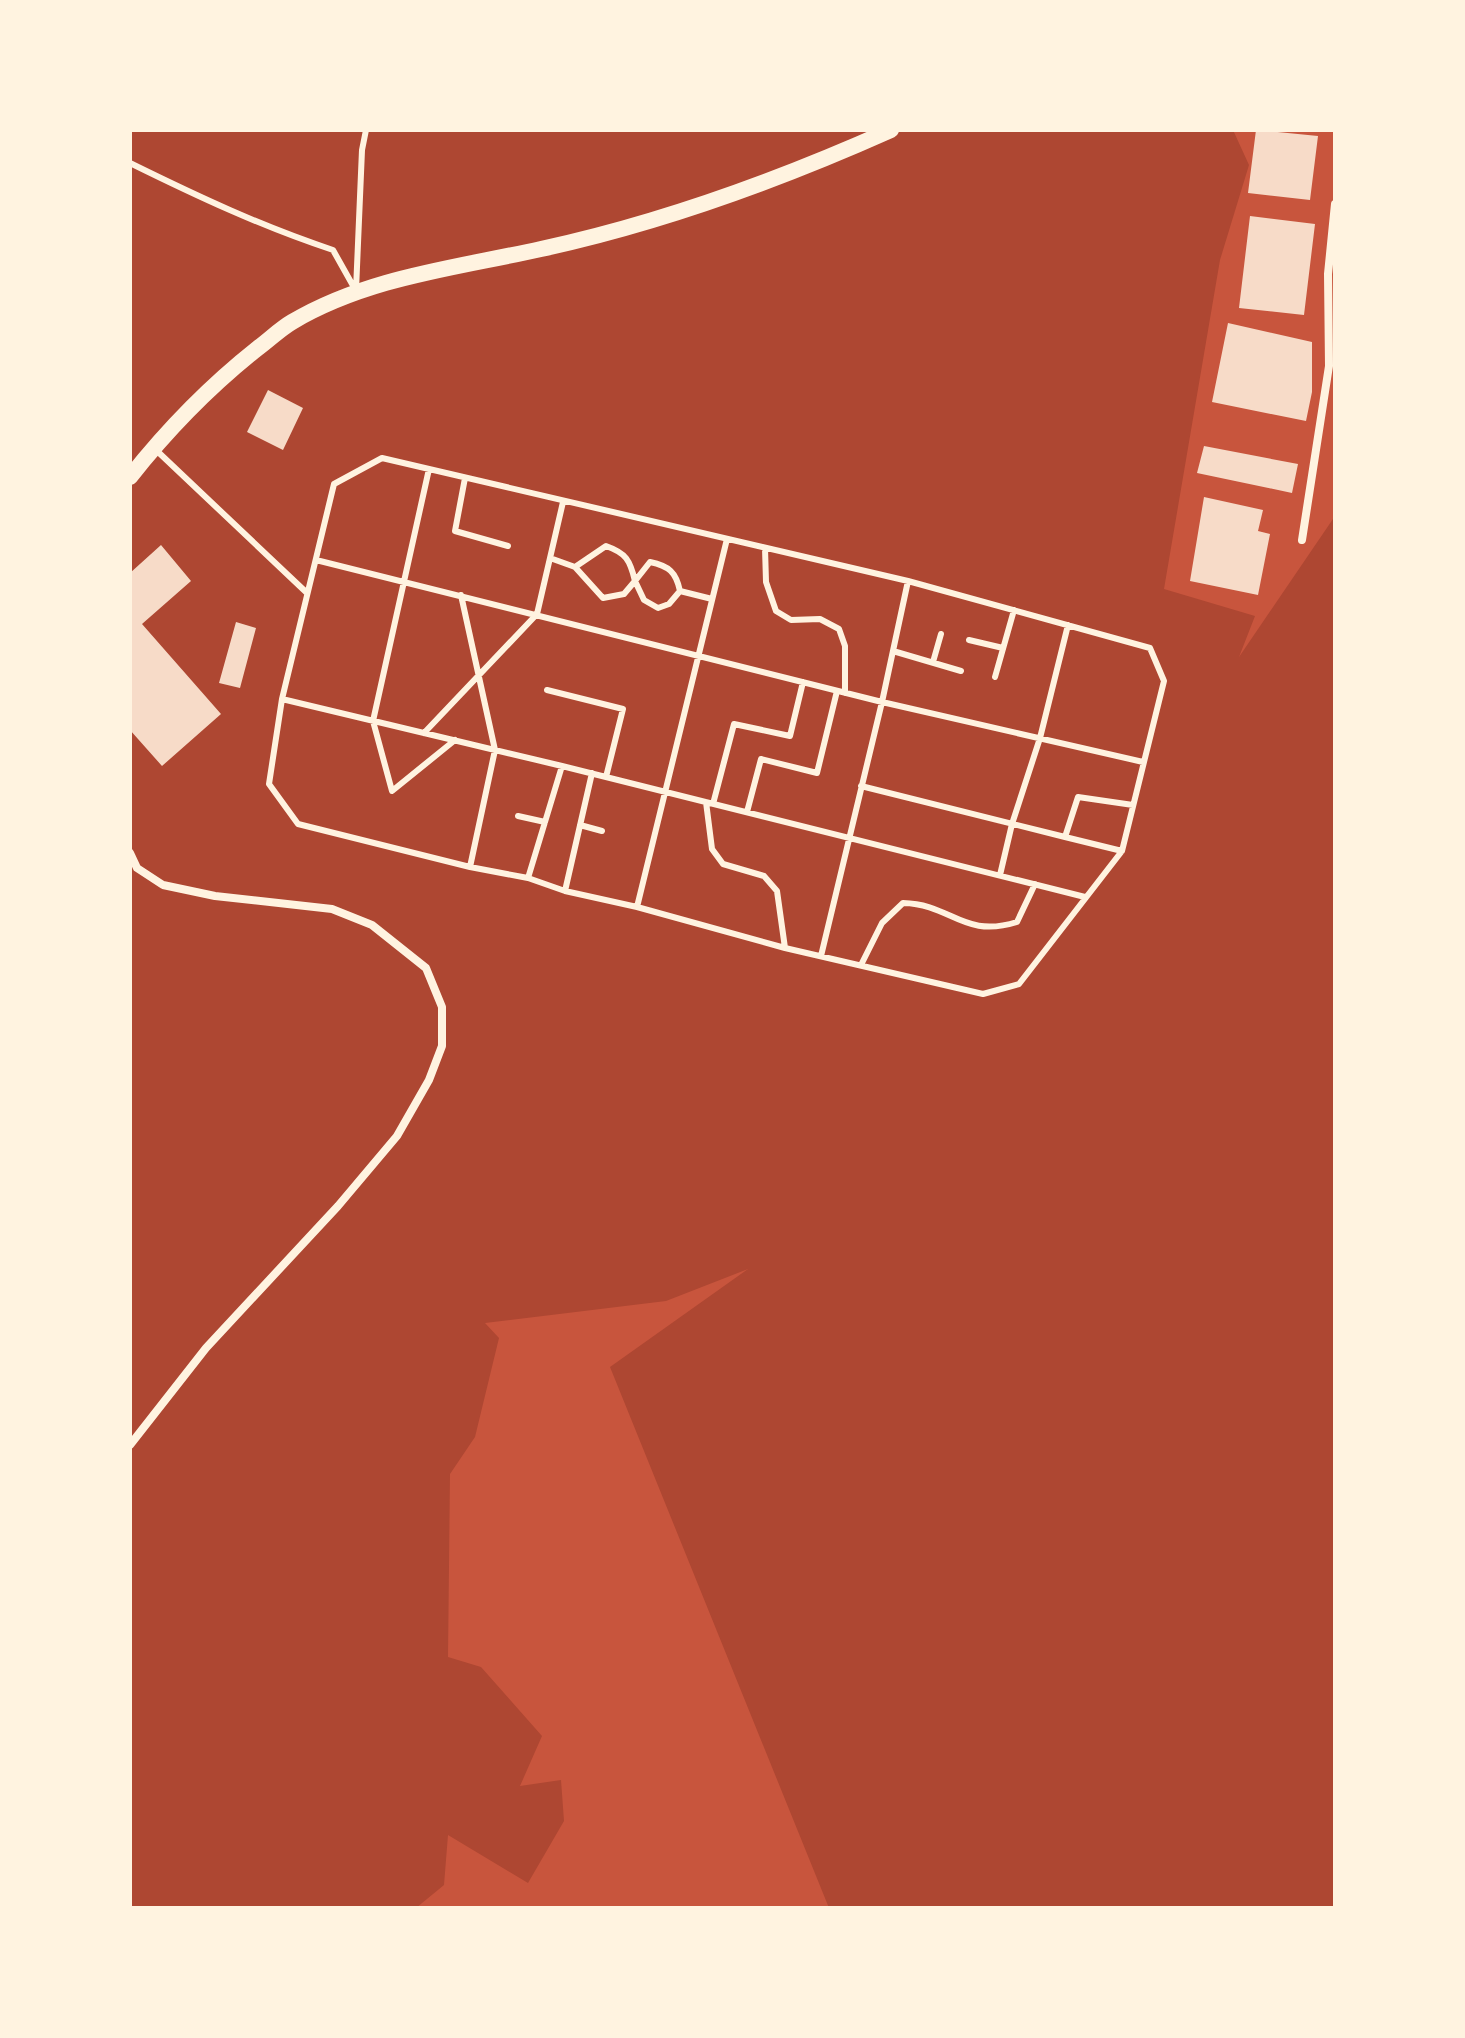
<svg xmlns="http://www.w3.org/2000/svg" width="1465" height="2038" font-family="'Crimson Pro',serif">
	<rect width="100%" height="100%" fill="#c8553d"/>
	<!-- green -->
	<path fill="#ae4732" d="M130,130H1233L1249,165L1220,260L1164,589L1255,616L1239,657L1335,516V1908H829L610,1367L748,1269L666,1301L485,1323L499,1338L475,1437L450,1474L448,1657L481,1667L542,1736L520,1786L561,1780L564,1821L528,1883L448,1835L444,1885L416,1908H130Z"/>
	<!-- building -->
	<path fill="#f7dbc8" d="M1256,130L1318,136L1310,200L1248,193Z
		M1250,216L1315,224L1304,315L1239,308Z
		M1228,323L1312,342V392L1306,421L1212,402Z
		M268,390L303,408L283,450L247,432Z
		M1204,446L1298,464L1292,493L1197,473Z
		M1204,497L1263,510L1258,531L1270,534L1258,595L1190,581Z
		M161,545L191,581L142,624L221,714L162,766L130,730V573Z
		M236,622L256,628L240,688L219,683Z"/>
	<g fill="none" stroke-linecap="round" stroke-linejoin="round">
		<!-- service -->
		<path stroke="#fff3e0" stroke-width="6" d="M130,163C197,196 263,227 333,250L356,291
			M356,290L362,150L366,130
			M156,450L307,593
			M382,458L908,581L1150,648L1164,681L1122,851L1019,984L983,994L785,948L637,907L565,891L528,878L470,867L298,824L269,784L282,699L334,484Z
			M429,469L373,721L392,791L455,740
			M465,478L455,531L508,546
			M765,548L766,582L776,611L791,620L820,619L839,629L845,646V693
			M550,558L575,567L603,598L624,594L635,581L644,600L658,608L669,604L680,591L712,599
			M316,560L882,702L1143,762
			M575,567L606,546C626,553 630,560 635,581L650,562C669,566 676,572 680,591
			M461,595L495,750L470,867
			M969,640L1003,648
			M893,651L961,671
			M933,662L941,634
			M995,677L1014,610
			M547,690L623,709L606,777
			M282,699L562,766L1085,897
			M424,733L537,614L563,502
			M861,786L1065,837L1078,797L1133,805
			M706,802L712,849L723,864L764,876L777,891L785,948
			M713,804L734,724L790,736L803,682
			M747,812L761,759L817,773L837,691
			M518,816L545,822
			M580,825L602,831
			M1065,837L1122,851
			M1000,875L1012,824L1040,738L1068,625
			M528,878L562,766
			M565,891L592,773
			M637,907L727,539
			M821,956L882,702L908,581
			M861,965L882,923L903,903C952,904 963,939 1017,922L1035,884"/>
		<!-- minor -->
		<path stroke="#fff3e0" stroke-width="8" d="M1302,540L1329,366L1328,274L1335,204
			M130,853L137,868L163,885L215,896L332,909L372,925L426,968L442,1007V1046L429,1080L397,1136L338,1206L206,1348L130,1445"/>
		<!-- secondary -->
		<path stroke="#fff3e0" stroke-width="16" d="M130,477C168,429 210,386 258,348C269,340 280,329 292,322C368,277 456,268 541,249C661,223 779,180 891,130"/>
	</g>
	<!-- border -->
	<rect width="1465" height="2038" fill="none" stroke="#fff3e0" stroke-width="264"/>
</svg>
